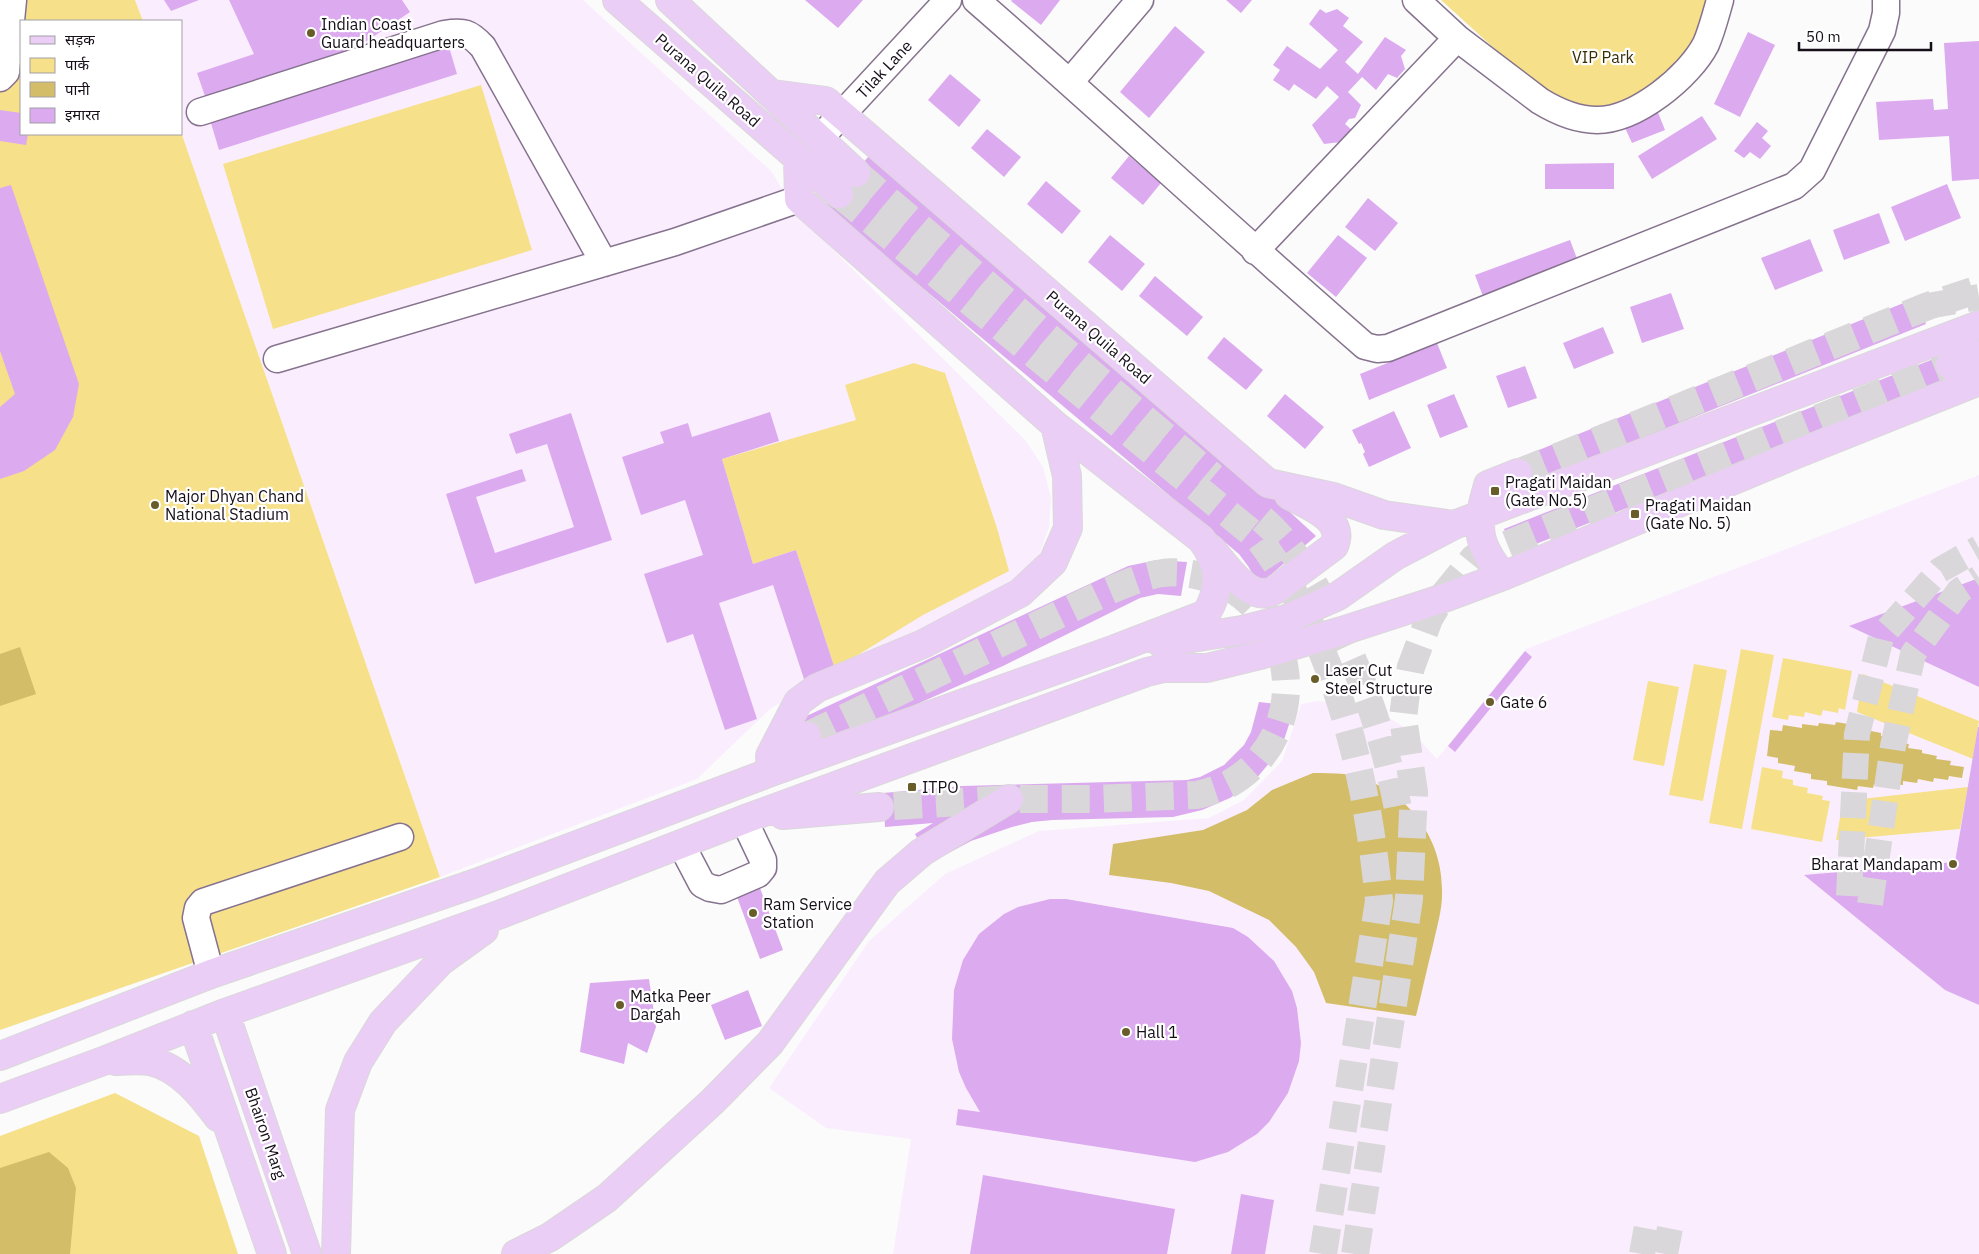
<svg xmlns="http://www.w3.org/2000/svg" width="1979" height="1254" font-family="'IBM Plex Sans','Noto Sans Devanagari',sans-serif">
	<rect width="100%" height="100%" fill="#fbfbfb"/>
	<!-- built -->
	<path fill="#faeefe" d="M135,0H583L771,171L801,218L1026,441L1043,467L1051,498L1049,527L1040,553L1033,565L1024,575L771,708L697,779L440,877L181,132V21H143Z
		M1979,475V1254H893L911,1139L826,1128L769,1088L869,941L945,874L1039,831L1209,818L1244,800L1282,761L1301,704L1317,701L1351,704L1383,714L1413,733L1437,759L1526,649Z"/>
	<!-- green -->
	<path fill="#f6e08a" d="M0,0H135L143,21H21V134H181V132L440,877L0,1030Z
		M1441,0H1709L1693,48L1664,85L1609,120L1540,90Z
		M481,85L532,250L273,329L223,164Z
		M914,363L945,373L997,528L1009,571L923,615L835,669L796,550L753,564L722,459L856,420L845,385Z
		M1741,649L1774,655L1742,829L1709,823Z
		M1783,658L1852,671L1845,710L1839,708L1838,713L1823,710L1821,716L1805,712L1804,717L1789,715L1788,720L1772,717Z
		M1694,664L1727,670L1703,801L1669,795Z
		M1863,674L1979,721L1973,759L1857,712Z
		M1648,681L1679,687L1664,766L1633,760Z
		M1762,767L1783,771L1782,778L1793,780V785L1808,788L1807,793L1823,796L1822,800L1830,801L1822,842L1751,829Z
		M1968,787L1960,829L1836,840L1843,801Z
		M115,1093L199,1136L238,1254H0V1136Z"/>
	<!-- water -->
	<path fill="#d3bd68" d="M20,647L36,694L0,706V654Z
		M1836,722L1866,727V730L1881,733V736L1894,738V742L1909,744L1908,748L1922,750V753L1937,756L1936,759L1951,761L1950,765L1964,767L1962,778L1949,776L1948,780L1934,778L1933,782L1918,779L1917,783L1903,781V785L1888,783L1887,786L1874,784L1873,788L1858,786L1857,790L1827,785V781L1811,779V774L1794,771L1795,766L1778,763V758L1767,756L1770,730L1782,731L1783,725L1802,728V724L1818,726L1819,723L1835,725Z
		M1313,773C1323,773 1334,773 1344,774C1400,783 1442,832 1442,889C1443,908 1437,926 1433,945C1427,968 1422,992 1416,1016L1326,1003L1314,972L1296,947L1269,920L1209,891L1171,883L1109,875L1113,844L1203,830L1247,810L1272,790Z
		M49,1152L68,1168L76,1188L70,1254H0V1168Z"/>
	<!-- building -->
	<path fill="#dcaaef" d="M164,0H199L171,11Z
		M229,0H402L410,12L343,57L207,102L197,73L254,54Z
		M805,0H863L838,28Z
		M1012,0H1060L1041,25L1011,1Z
		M1226,0H1252L1241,13Z
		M1320,9L1326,13L1337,9L1349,18L1343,26L1363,42L1345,62L1358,74L1385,37L1406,50L1401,56L1405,69L1397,78L1388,74L1376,90L1362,77L1348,92L1361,105L1355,118L1349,119L1345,124L1352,130L1341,142L1324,144L1312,125L1339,97L1327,86L1316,99L1294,84L1289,91L1273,80L1280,70L1273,65L1287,46L1320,69L1338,50L1309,24Z
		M1175,26L1205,52L1149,118L1120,92Z
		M1748,32L1775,45L1740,117L1714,104Z
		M1979,41V179L1952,181L1949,136L1879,140L1876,102L1933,99L1934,110L1948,109L1944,43Z
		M449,47L457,74L219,150L211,123Z
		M950,74L981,100L959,127L928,100Z
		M1655,105L1665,130L1632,143L1621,119Z
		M0,110L21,113V134H28L26,145L0,141Z
		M1702,116L1717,139L1652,179L1638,156Z
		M1757,122L1768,131L1762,138L1771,146L1760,159L1750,152L1744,158L1734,151Z
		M987,129L1021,157L1004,177L971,148Z
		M869,156L1280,503L1316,536L1259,585L1248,566L1239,554L825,206Z
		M1129,156L1161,183L1143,205L1111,178Z
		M1614,163V189H1545V164Z
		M1046,181L1081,211L1062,234L1027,204Z
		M1947,184L1961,218L1905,241L1891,207Z
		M11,185L79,384L73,417L55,450L24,471L0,479V407L15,394L0,351V188Z
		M1368,198L1398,223L1375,251L1345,227Z
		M1879,213L1890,243L1844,260L1833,230Z
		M1110,235L1145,264L1122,291L1088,262Z
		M1338,235L1367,258L1336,297L1307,273Z
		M1810,239L1823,271L1775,290L1761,258Z
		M1570,240L1579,264L1484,299L1475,275Z
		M1155,276L1203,317L1187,336L1139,296Z
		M1671,293L1684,329L1642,343L1630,307Z
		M1916,298L1926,324L1525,485L1514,460Z
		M1603,327L1614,353L1574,369L1563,343Z
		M1224,337L1263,370L1246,390L1207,358Z
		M1437,343L1447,368L1369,400L1360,374Z
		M1946,354L1956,378L1513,553L1504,529Z
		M1525,366L1537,398L1508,408L1496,376Z
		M1285,394L1324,427L1305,449L1267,416Z
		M1454,394L1468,427L1440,438L1427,405Z
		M1394,411L1411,448L1369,467L1363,454L1365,452L1361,443L1359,444L1352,430Z
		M770,412L779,441L722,459L753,564L796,550L835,669L804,679L773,585L719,603L757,719L725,730L693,634L667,643L644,574L703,555L685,500L641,515L622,457L664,443L660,432L688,423L692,437Z
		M571,413L612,540L475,584L446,494L522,469L526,481L476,497L495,553L574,527L547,444L516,454L509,434Z
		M1157,560L1187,562L1181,596L1158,594L1140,598L1003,666L811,751L798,720L1128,566Z
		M1979,578V687L1849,626Z
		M1525,651L1532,657L1455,752L1448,746Z
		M1259,702L1295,706L1284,740L1276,755L1255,780L1230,798L1202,810L1173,817L1052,820L1032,822L1012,827L971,841L930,863L915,834L933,823L885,827L883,793L962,786L1187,780L1200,777L1224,765L1244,745L1251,732Z
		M1978,727H1979V1005L1945,990L1804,875L1955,862Z
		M760,888L783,950L760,959L737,897Z
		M1050,899H1066L1233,928L1248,937L1274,961L1292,991L1297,1008L1301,1043L1299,1061L1288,1093L1269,1122L1257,1134L1228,1152L1195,1162L956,1125L958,1109L980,1112L966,1088L959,1072L952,1039L954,990L963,960L979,934L1004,914L1018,907Z
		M649,979L656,1027L647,1053L628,1043L624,1064L580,1052L590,983Z
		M748,990L762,1026L725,1040L711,1005Z
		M983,1175L1175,1209L1167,1254H970Z
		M1241,1194L1274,1200L1265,1254H1231Z"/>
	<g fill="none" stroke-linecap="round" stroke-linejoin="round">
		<!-- minor-tunnel -->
		<path stroke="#d9d7d9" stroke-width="26" stroke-dasharray="26 13" stroke-linecap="butt" d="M1928,306L1979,297
			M1849,896L1857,734L1881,637L1940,570L1979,548
			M1870,904L1893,746L1913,654L1959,591L1979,578
			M1642,1254L1648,1221
			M1665,1254L1670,1228"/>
		<!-- major-tunnel -->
		<path stroke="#d9d7d9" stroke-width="28" stroke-dasharray="28 14" stroke-linecap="butt" d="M856,173L1213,477
			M839,194L1259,539C1336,642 1367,775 1379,901L1323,1254
			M1518,473L1928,306L1979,289
			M1262,519C1289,542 1307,571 1323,601C1362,669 1386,742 1400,819
			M807,736L1106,592C1125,584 1143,576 1163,573C1188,570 1214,578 1235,591C1305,638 1303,742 1229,784C1219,789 1208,792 1197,795L1091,799H1009L879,807
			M1355,1254L1409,899L1414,792L1403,718L1406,693L1411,667L1429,619L1442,597L1474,558L1950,365"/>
		<defs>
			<path id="minor" d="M976,0C1107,114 1233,232 1365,346L1377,349L1388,348L1794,186L1812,170L1882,31L1886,13V0
				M1457,38L1540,101C1558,112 1576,120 1597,120C1636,120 1689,77 1706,44C1712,30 1716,14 1720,0
				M0,78L6,72L13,0
				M1070,82L1140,0
				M200,112L444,34C464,31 469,32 483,47L604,263
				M820,138L948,0
				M1255,251L1457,38L1416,0
				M277,359L675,242L799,199
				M681,844L702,884L710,888L721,890L758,874L763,868V860L744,820
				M211,974L196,918L198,908L203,902L400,837"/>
			<path id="major" d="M617,0L839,194
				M670,0L856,173
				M773,94L826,101L1268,483L1333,497L1384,515L1454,525
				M1950,365L1979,355
				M1211,549C1226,565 1250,605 1275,590L1334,546C1346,518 1308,506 1289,495
				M1503,576C1475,541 1476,527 1488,485L1518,473
				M1161,643L1242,630L1286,619L1338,596L1395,556L1454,525L1979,325
				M777,766L807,736
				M771,772L770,756L798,702L817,688L923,644L1020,593L1053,562L1068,528L1067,476L1055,425L799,199L798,159
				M783,815L879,807
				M225,1013L307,1254
				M193,1025L272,1254
				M0,1056L211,974L476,883L771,772L1115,649L1206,614C1222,588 1220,563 1201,539L1055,425
				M115,1061C126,1061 139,1059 150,1061C179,1067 201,1094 218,1117
				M0,1099L106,1060L225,1013L501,914L748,818L1147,672L1164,668H1207L1260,655L1342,631L1447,597L1503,576L1794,455L1979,381
				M336,1254L340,1110L358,1062L383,1022L441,961L484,930
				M516,1254L550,1237L607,1198L713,1101L770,1043L887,882L922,852L1009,799"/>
		</defs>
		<!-- minor casing -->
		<use href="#minor" stroke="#86728e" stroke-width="29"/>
		<!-- major casing -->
		<use href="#major" stroke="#dad8da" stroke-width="30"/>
		<!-- minor -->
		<use href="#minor" stroke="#fff" stroke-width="26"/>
		<!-- major -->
		<use href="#major" stroke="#ebcef5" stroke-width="28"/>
	</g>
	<!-- markers -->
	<g fill="#685c29" stroke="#fff" stroke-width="2">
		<circle cx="311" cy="33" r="5"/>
		<rect x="1490" y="486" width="10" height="10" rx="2.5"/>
		<circle cx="155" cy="505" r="5"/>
		<rect x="1630" y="509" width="10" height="10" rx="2.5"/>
		<circle cx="1315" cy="679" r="5"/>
		<circle cx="1490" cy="702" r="5"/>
		<rect x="907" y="782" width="10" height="10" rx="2.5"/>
		<circle cx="1953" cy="864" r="5"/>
		<circle cx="753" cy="913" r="5"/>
		<circle cx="620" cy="1005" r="5"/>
		<circle cx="1126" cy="1032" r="5"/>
	</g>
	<g text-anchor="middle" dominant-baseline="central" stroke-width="4.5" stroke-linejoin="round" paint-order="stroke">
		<!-- poi labels -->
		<g font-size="16" fill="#160e19" stroke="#fff" text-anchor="start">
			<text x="321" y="24">Indian Coast<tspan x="321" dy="18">Guard headquarters</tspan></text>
			<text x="1505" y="482">Pragati Maidan<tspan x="1505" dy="18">(Gate No.5)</tspan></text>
			<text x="165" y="496">Major Dhyan Chand<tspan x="165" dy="18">National Stadium</tspan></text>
			<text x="1645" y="505">Pragati Maidan<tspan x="1645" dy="18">(Gate No. 5)</tspan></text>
			<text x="1325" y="670">Laser Cut<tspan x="1325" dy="18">Steel Structure</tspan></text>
			<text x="1500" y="702">Gate 6</text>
			<text x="922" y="787">ITPO</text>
			<text x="1943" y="864" text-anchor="end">Bharat Mandapam</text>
			<text x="763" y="904">Ram Service<tspan x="763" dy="18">Station</tspan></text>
			<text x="630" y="996">Matka Peer<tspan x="630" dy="18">Dargah</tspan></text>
			<text x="1136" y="1032">Hall 1</text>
		</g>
		<!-- park labels -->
		<g font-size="16" fill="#372e07" stroke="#fff">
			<text x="1603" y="57">VIP Park</text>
		</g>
		<!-- street labels -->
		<g font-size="16" fill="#160e19" stroke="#fff">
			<text transform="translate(884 69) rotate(-47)">Tilak Lane</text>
			<text transform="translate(708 80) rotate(41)">Purana Quila Road</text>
			<text transform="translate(1099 337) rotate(41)">Purana Quila Road</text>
			<text transform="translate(266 1133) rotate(71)">Bhairon Marg</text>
		</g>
	</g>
	<!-- legend -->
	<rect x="20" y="20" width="162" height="115" fill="#ffffff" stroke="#a29fa3"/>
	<rect x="30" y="36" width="25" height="8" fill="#ebcef5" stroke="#a29fa3"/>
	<text x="65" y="45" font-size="15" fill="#160e19">सड़क</text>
	<rect x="30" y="58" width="25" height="15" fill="#f6e08a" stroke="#a29fa3"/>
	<text x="65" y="70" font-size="15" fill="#160e19">पार्क</text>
	<rect x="30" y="82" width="25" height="15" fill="#d3bd68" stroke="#a29fa3"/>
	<text x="65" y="95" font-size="15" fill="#160e19">पानी</text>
	<rect x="30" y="108" width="25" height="15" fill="#dcaaef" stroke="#a29fa3"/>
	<text x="65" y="120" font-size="15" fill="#160e19">इमारत</text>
	<!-- scale -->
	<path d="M1799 42v8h132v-8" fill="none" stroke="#160e19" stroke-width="2.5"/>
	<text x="1806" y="42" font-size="15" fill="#160e19" stroke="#ffffff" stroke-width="4" paint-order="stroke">50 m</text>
</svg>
